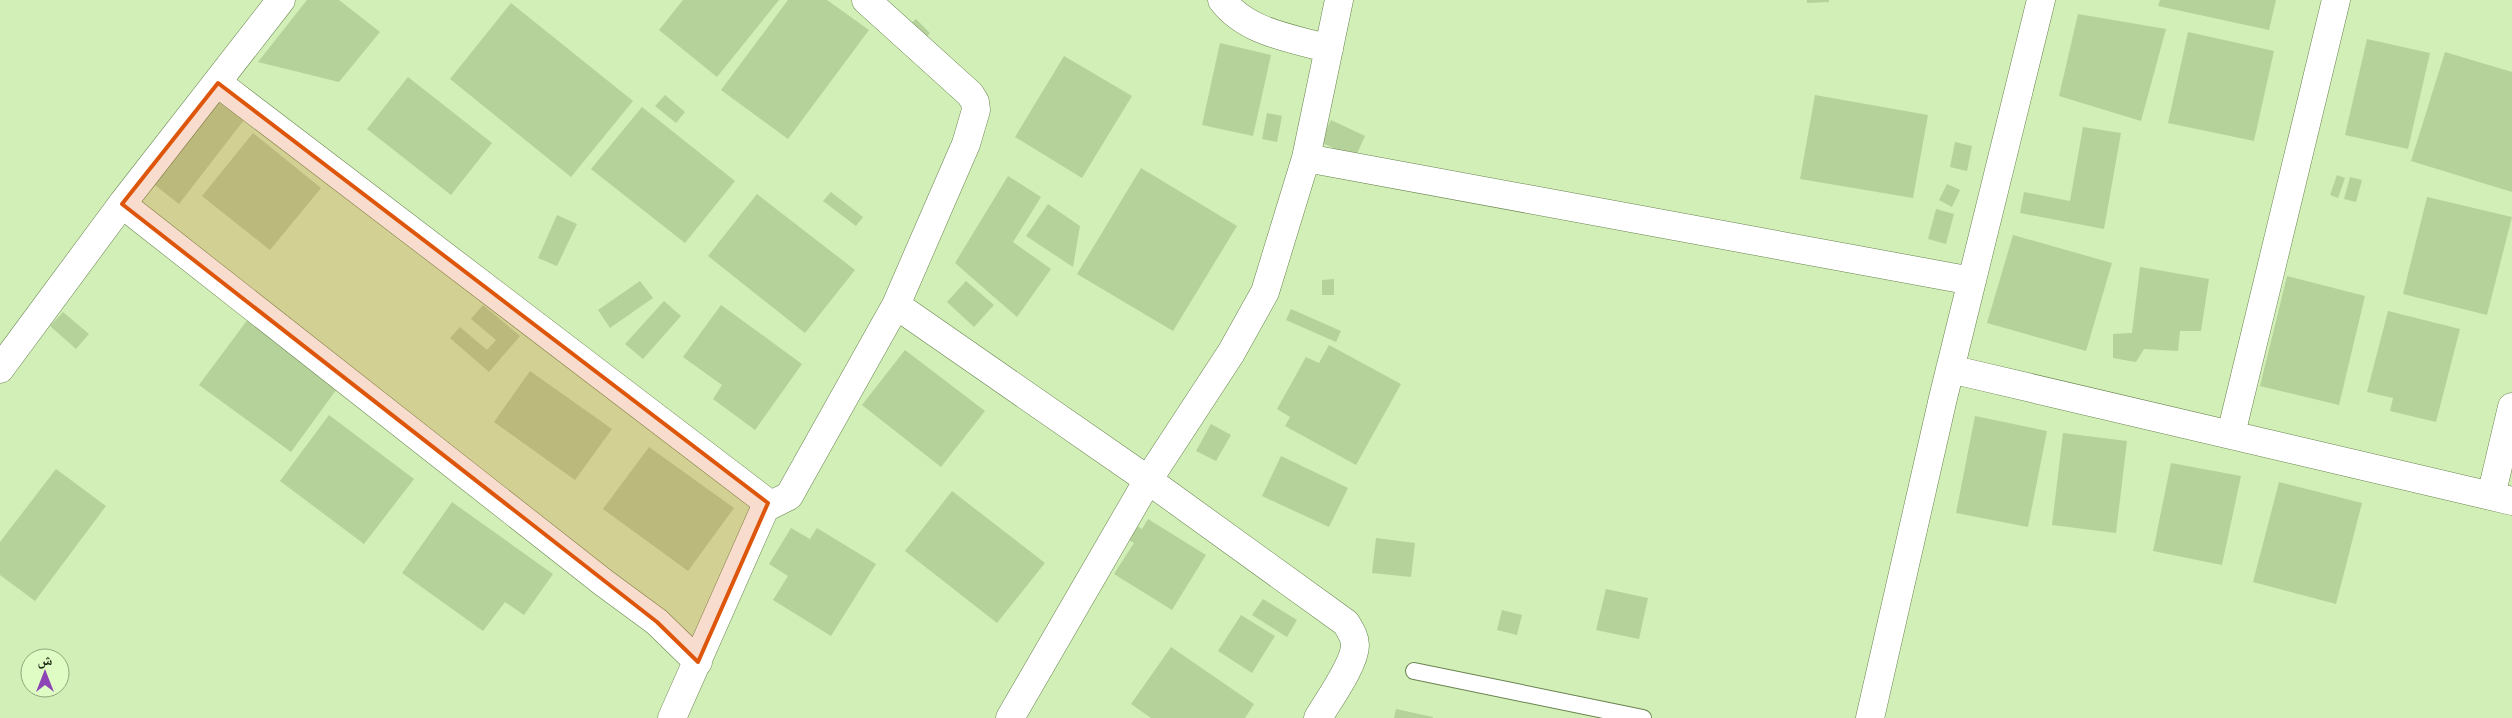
<svg xmlns="http://www.w3.org/2000/svg" width="2512" height="718" font-family="'Noto Sans','Noto Naskh Arabic',sans-serif">
	<rect width="100%" height="100%" fill="#d1efb6"/>
	<!-- building -->
	<path fill="#b5d29a" d="M307,0H339L380,32L339,82L258,62Z
		M683,0H779L717,77L659,30Z
		M788,0H827L869,30L788,139L721,90Z
		M1807,0H1829V2L1807,3Z
		M2160,0H2276L2269,30L2158,6Z
		M511,3L633,101L571,177L450,79Z
		M2078,14L2166,29L2141,121L2059,96Z
		M916,19L930,33L922,42L907,27Z
		M2188,32L2274,51L2254,141L2168,123Z
		M2367,39L2430,53L2408,149L2345,135Z
		M1220,43L1271,55L1253,136L1202,125Z
		M2445,52L2512,72V192L2411,161Z
		M1064,56L1132,96L1082,178L1015,137Z
		M408,77L492,143L451,195L367,129Z
		M665,95L685,112L676,123L655,106Z
		M1815,95L1928,115L1913,198L1800,179Z
		M216,98L244,120L179,204L151,182Z
		M642,107L735,181L685,243L591,169Z
		M1267,113L1282,116L1277,142L1262,139Z
		M1331,120L1365,136L1355,158L1320,142Z
		M2083,127L2121,133L2104,229L2020,213L2024,192L2070,201Z
		M253,133L321,188L270,250L202,196Z
		M1955,142L1972,146L1967,171L1950,167Z
		M1141,168L1237,226L1173,331L1077,274Z
		M2337,175L2345,178L2338,198L2330,195Z
		M1008,176L1041,197L1013,242L1051,269L1017,317L955,263Z
		M2350,177L2362,180L2356,202L2344,199Z
		M1947,184L1960,190L1952,207L1939,200Z
		M831,192L863,217L856,226L823,201Z
		M757,194L855,270L805,333L708,256Z
		M2427,197L2512,217L2487,315L2403,294Z
		M1048,204L1080,226L1073,267L1026,236Z
		M1936,209L1954,214L1946,244L1928,239Z
		M557,215L577,224L557,266L538,258Z
		M2013,235L2112,263L2086,351L1987,323Z
		M2140,267L2209,279L2201,331H2180L2178,351L2144,349L2136,362L2113,358V334L2132,333Z
		M2287,276L2365,296L2339,405L2260,386Z
		M1334,279V295H1322V280Z
		M640,281L653,298L610,328L598,310Z
		M966,281L994,305L974,327L947,302Z
		M664,301L681,316L643,359L625,344Z
		M483,305L520,336L489,372L450,338L460,327L487,350L496,340L471,319Z
		M721,305L802,364L755,430L713,399L722,385L683,357Z
		M1291,309L1341,331L1336,342L1286,320Z
		M2388,311L2460,329L2436,422L2390,411L2393,398L2367,392Z
		M63,312L89,334L76,349L50,326Z
		M248,319L339,386L291,452L199,385Z
		M1329,345L1401,384L1356,465L1285,426L1290,417L1277,409L1306,357L1319,363Z
		M905,350L985,411L941,467L862,405Z
		M530,371L612,429L575,480L494,422Z
		M329,415L414,479L364,544L280,481Z
		M1975,416L2047,431L2028,527L1956,513Z
		M1211,424L1231,435L1216,461L1196,451Z
		M2063,433L2127,441L2116,533L2052,525Z
		M649,447L734,508L688,571L603,509Z
		M1281,456L1348,488L1329,527L1262,496Z
		M2171,463L2241,476L2222,565L2153,551Z
		M56,469L106,506L35,601L0,575V542Z
		M2279,482L2362,503L2336,604L2253,582Z
		M952,491L1045,563L997,623L905,551Z
		M452,502L553,574L524,615L505,602L483,631L402,573Z
		M1148,519L1206,555L1172,610L1114,574L1134,543L1125,538L1134,524L1142,529Z
		M791,528L810,539L817,528L876,564L831,636L773,600L788,576L769,564Z
		M1376,538L1415,543L1411,577L1372,573Z
		M1606,589L1648,598L1639,639L1596,630Z
		M1263,599L1297,620L1287,637L1252,615Z
		M1502,610L1522,615L1517,635L1497,630Z
		M1241,615L1275,636L1252,673L1218,651Z
		M1171,647L1254,704L1245,718H1151L1131,704Z
		M1396,709L1433,717V718H1394Z"/>
	<g fill="none" stroke-linecap="round" stroke-linejoin="round">
		<defs>
			<path id="lane" d="M1414,671L1643,718"/>
			<path id="street" d="M1222,0C1247,33 1292,38 1329,49
				M218,83L768,503L765,508L789,496L896,305L966,144L976,110L975,102L970,94L866,0
				M1306,158L1972,281
				M122,204L604,583L657,622L698,662
				M896,305L1148,480L1346,623C1350,630 1355,637 1355,645C1355,664 1328,701 1318,718
				M0,369L122,204L281,0
				M1950,369L2512,501
				M2231,434L2336,0
				M2491,496L2512,407
				M672,718L765,508
				M1010,718L1148,480L1231,353L1265,292L1306,158L1339,0
				M1870,718L1943,398L2041,0"/>
		</defs>
		<!-- lane casing -->
		<use href="#lane" stroke="#69834f" stroke-width="18"/>
		<!-- street casing -->
		<use href="#street" stroke="#69834f" stroke-width="29"/>
		<!-- lane -->
		<use href="#lane" stroke="#fff" stroke-width="16"/>
		<!-- street -->
		<use href="#street" stroke="#fff" stroke-width="28"/>
	</g>
	<!-- marked area -->
	<path fill="#de560c" fill-opacity="0.2" stroke="#de560c" stroke-width="4" stroke-linejoin="round" d="M218,83L768,503L698,662L657,622L122,204Z"/>
	<!-- north arrow -->
	<g transform="translate(45 673)"><circle r="24" fill="#defcc3" stroke="#91a77c"/>
	<path d="M0-4L9 19L0 12L-9 19Z" fill="#8c44b7"/>
	<text y="-8" font-size="14" font-weight="bold" text-anchor="middle" fill="#1d2712">ش</text>
	</g>
</svg>
